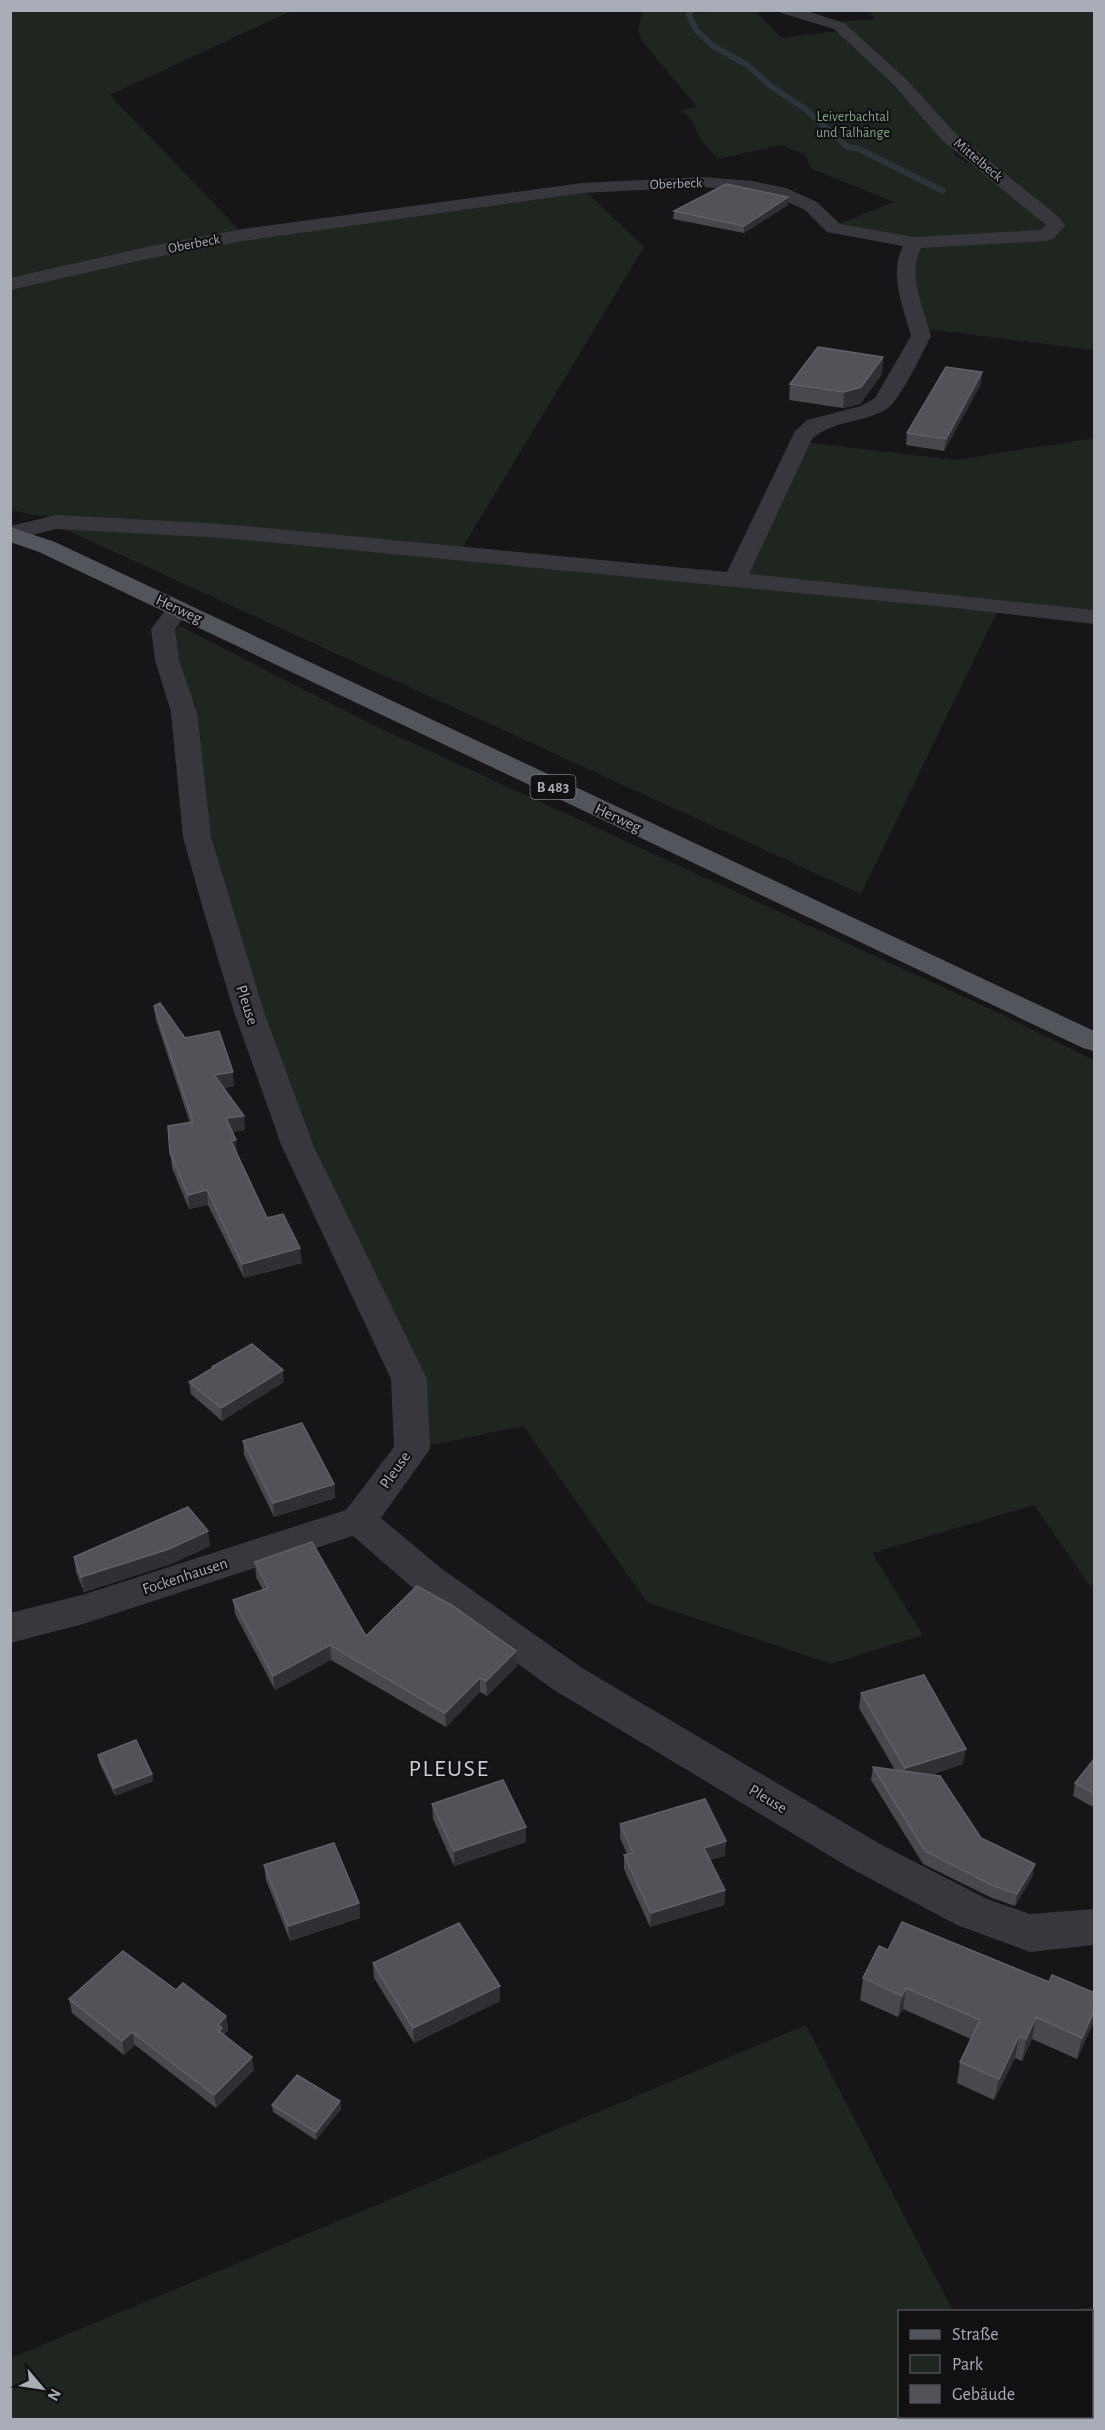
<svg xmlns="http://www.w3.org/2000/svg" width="1105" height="2430" font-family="'Alegreya Sans',sans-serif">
	<rect width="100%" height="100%" fill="#161618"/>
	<!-- green -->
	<path fill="#1e261f" d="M692,10L694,13L754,10L782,38L839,31L897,83L950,145L956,156L1007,188L1052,233L1058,229L952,137L835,22L875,19L868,10L1094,11V350L928,329L915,299L907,241L839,224L894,202L812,169L805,155L782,145L718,159L700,139L692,121L682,110L697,107L642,41L638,29L643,11Z
		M10,11H291L110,95L243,234L11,282Z
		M584,190L644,247L461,550L33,515L11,510L10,285L156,252Z
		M1094,438V615L974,599L744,576L804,442L955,460Z
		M62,528L191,532L999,608L861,894Z
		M180,626L369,723L999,1013L1094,1060V1585L1090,1586L1034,1505L872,1553L923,1635L831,1664L647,1602L523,1426L418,1448L303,1145L222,907L195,750L196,706L174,659V632Z
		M806,2025L953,2311L900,2312V2416H1092V2312L1065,2311L1094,2307V2419H11V2358Z"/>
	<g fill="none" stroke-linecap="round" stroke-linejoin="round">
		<!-- stream -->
		<path stroke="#2c353c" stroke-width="6" d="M691,10L689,15L696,30L713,46L746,64L772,87L804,108L848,147L859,149L943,191"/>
		<!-- minor -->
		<path fill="#37383d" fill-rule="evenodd" d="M779,10H804L844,23L906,79L955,133L1060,218L1065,226L1053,239L1046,241L921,248C907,275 924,309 931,336C923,351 900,400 888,408C865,424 834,419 812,439L749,574L1094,610V624L956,608L224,538L57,529L10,540V526L57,515L224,524L727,572L795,431L807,420L861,406L875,398L911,336C904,308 888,275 903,246L827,232L805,210L775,196L752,191L703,187L582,193L243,241L156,257L10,290V278L156,245L243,229L582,183L703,177L752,181L786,188L817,202L840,224L914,237L1041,230L1046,225L943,141L894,85L834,29L781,13Z
			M179,601L187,603L191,608L175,629L179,660L197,712L211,837L264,1012L314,1147L427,1379L430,1449L381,1518L442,1569L582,1668L880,1844L987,1899L1030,1914L1094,1909V1945L1030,1952L957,1925L850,1868L554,1690L414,1589L353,1536L83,1624L10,1643V1613L82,1595L346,1510L394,1447L391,1379L282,1147L234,1012L203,909L183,837L171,712L155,660L151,629L171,603Z"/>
		<!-- major -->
		<path fill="#53555c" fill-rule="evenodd" d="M10,527L55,542L1094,1031V1051L1083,1048L39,552L10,542Z"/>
	</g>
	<!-- wall -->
	<path fill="#47494d" d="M788,205L744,233L673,219L674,211Z
		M883,357L882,374L860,404L843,408L789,400L790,384Z
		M981,384L944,451L906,445L907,433Z
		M154,1006L234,1086L223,1088L245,1130L232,1132L237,1154L267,1218L302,1263L244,1278L208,1205L189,1209L172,1168L168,1126L190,1123L156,1020Z
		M212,1367L284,1382L222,1421L191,1394L189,1382L212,1368Z
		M243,1441L334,1484L335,1498L274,1517L244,1455Z
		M210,1546L171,1564L84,1592L76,1572L74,1557Z
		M255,1562L366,1636L516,1651L517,1666L487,1696L480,1692L446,1727L331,1660L275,1690L235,1614L233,1600L263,1590L256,1577Z
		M861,1693L963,1764L930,1775L981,1838L1035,1864L1032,1877L1015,1906L992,1898L923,1864L871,1780L873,1767L895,1770L859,1708Z
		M98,1755L152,1774L153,1781L115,1796L99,1762Z
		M1095,1758V1808L1073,1796L1075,1783Z
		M432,1804L526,1842L454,1866L433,1819Z
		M620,1824L725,1856L710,1860L725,1890L724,1905L650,1927L624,1869V1855L627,1854L620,1838Z
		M264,1865L359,1903L360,1918L290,1941L266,1880Z
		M888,1950L1095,2009V2019L1077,2059L1032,2039L1022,2061L1015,2058L994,2100L957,2083L960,2062L971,2039L903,2009L898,2017L860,2000L863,1978Z
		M373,1963L500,2001L414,2043L374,1978Z
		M176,1990L226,2016L228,2030L223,2035L254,2070L216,2108L135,2045L124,2055L72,2013L69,1999Z
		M340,2101L341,2109L316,2140L273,2112L272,2105Z"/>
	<!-- shaded-wall -->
	<path fill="#2f3033" d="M788,197V205L744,233V226Z
		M883,357L882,374L860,404L843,408L844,392Z
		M982,372L981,384L944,451L946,439Z
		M233,1072L234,1086L215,1090L214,1075Z
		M244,1116L245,1130L227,1133L226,1118Z
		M236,1140L237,1154L231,1141Z
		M207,1190L208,1205L189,1209L188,1195Z
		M300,1248L302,1263L244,1278L242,1264Z
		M283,1370L284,1382L222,1421L221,1408Z
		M334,1484L335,1498L274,1517L273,1503Z
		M208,1531L210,1546L171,1564L84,1592L81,1577Z
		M330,1645L331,1660L275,1690L273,1676Z
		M516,1651L517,1666L487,1696L486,1681Z
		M480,1678V1692L446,1727L445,1713Z
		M966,1749L963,1764L903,1783L905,1768Z
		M152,1774L153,1781L115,1796L114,1788Z
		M526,1827V1842L454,1866V1851Z
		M726,1841L725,1856L703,1862L704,1848Z
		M1035,1864L1032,1877L1015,1906L1017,1894Z
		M725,1890L724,1905L650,1927L651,1913Z
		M359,1903L360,1918L290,1941L288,1926Z
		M500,1986V2001L414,2043L413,2028Z
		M906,1988L903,2009L898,2017L902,1996Z
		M1095,2009V2019L1077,2059L1082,2038Z
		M226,2016L228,2030L223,2036L221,2045L218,2025Z
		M1036,2017L1032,2039L1022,2061L1026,2039Z
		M132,2032L135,2045L124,2055L122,2041Z
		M1019,2036L1015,2058L994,2100L999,2079Z
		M252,2057L254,2070L216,2108L214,2095Z
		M340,2101L341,2109L316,2140V2132Z"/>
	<!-- building -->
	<path fill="#525359" stroke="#5f6168" stroke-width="1.5" d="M726,184L788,197L744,226L674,211Z
		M818,347L883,357L861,387L844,392L790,384Z
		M946,367L982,372L946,439L907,433Z
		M160,1003L185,1038L219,1031L233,1072L214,1075L244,1116L226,1118L236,1140L231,1141L267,1218L283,1214L300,1248L242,1264L207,1190L188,1195L170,1153L168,1126L193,1122L154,1006Z
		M252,1344L283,1370L221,1408L189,1382L213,1368L212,1367Z
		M302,1423L334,1484L273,1503L243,1441Z
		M188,1507L208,1531L169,1549L81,1577L74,1557Z
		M312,1542L366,1636L417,1586L453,1606L516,1651L486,1681L480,1678L445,1713L330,1645L273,1676L233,1600L268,1588L255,1562Z
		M924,1675L966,1749L905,1768L861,1693Z
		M136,1740L152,1774L114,1788L98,1755Z
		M1095,1758V1794L1075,1783Z
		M873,1767L940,1776L981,1838L1035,1864L1017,1894L994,1886L925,1851Z
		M503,1780L526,1827L454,1851L432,1804Z
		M705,1799L726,1841L704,1848L725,1890L651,1913L624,1855L633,1853L620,1824Z
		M334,1843L359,1903L288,1926L264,1865Z
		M902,1922L1049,1982L1052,1975L1095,1993V2009L1082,2038L1036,2017L1026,2039L1019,2036L999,2079L960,2062L980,2020L906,1988L902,1996L863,1978L879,1946L888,1950Z
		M459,1923L500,1986L413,2028L373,1963Z
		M123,1951L176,1990L183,1983L226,2016L218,2025L222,2028L219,2031L252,2057L214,2095L132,2032L122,2041L69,1999Z
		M297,2075L340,2101L316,2132L272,2105Z"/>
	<g text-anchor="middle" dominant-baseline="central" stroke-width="4.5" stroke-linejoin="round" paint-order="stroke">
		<!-- far-park labels -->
		<g font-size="14" fill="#7fa381" stroke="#111113">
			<text x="853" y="117">Leiverbachtal<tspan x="853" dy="16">und Talhänge</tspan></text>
		</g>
		<!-- far-street labels -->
		<g font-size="14" fill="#a8adb8" stroke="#111113">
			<text transform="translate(978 160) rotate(40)">Mittelbeck</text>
			<text transform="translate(676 184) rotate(-2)">Oberbeck</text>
			<text transform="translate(194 244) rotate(-11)">Oberbeck</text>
		</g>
		<!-- shield labels -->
		<rect fill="#111113" stroke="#7b7e86" stroke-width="1.5" x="530.5" y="775" width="45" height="24" rx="4.5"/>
		<g font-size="15" font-weight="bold" fill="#a8adb8">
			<text x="553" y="787">B 483</text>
		</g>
		<!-- street labels -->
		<g font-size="16" fill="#a8adb8" stroke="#111113">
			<text transform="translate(179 609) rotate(25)">Herweg</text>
			<text transform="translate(618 818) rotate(25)">Herweg</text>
			<text transform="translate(247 1005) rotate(72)">Pleuse</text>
			<text transform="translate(395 1470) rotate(-55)">Pleuse</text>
			<text transform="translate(185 1576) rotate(-18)">Fockenhausen</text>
			<text transform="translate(768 1799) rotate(31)">Pleuse</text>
		</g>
		<!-- near-quarter labels -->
		<g font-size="24" letter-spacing="1.5" fill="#c9ccd4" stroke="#111113">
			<text x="449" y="1769">PLEUSE</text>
		</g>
	</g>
	<!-- border -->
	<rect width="1105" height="2430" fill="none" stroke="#a8adb8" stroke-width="24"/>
	<!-- legend -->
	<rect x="898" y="2310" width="195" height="108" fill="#111113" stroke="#4d4f55" stroke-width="1.5"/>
	<rect x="910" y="2330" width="30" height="9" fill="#53555c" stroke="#4d4f55" stroke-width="1.5"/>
	<text x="952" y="2340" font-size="18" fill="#a8adb8">Straße</text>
	<rect x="910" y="2355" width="30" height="18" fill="#1e261f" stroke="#4d4f55" stroke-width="1.5"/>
	<text x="952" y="2370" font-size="18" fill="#a8adb8">Park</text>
	<rect x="910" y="2385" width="30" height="18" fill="#525359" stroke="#4d4f55" stroke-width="1.5"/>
	<text x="952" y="2400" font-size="18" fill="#a8adb8">Gebäude</text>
	<!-- north arrow -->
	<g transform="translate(42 2388) rotate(119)" stroke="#111113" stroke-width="4.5" paint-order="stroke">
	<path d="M0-4.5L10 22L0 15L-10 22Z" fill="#a8adb8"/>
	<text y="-9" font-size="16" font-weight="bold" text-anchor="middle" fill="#a8adb8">N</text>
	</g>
</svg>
